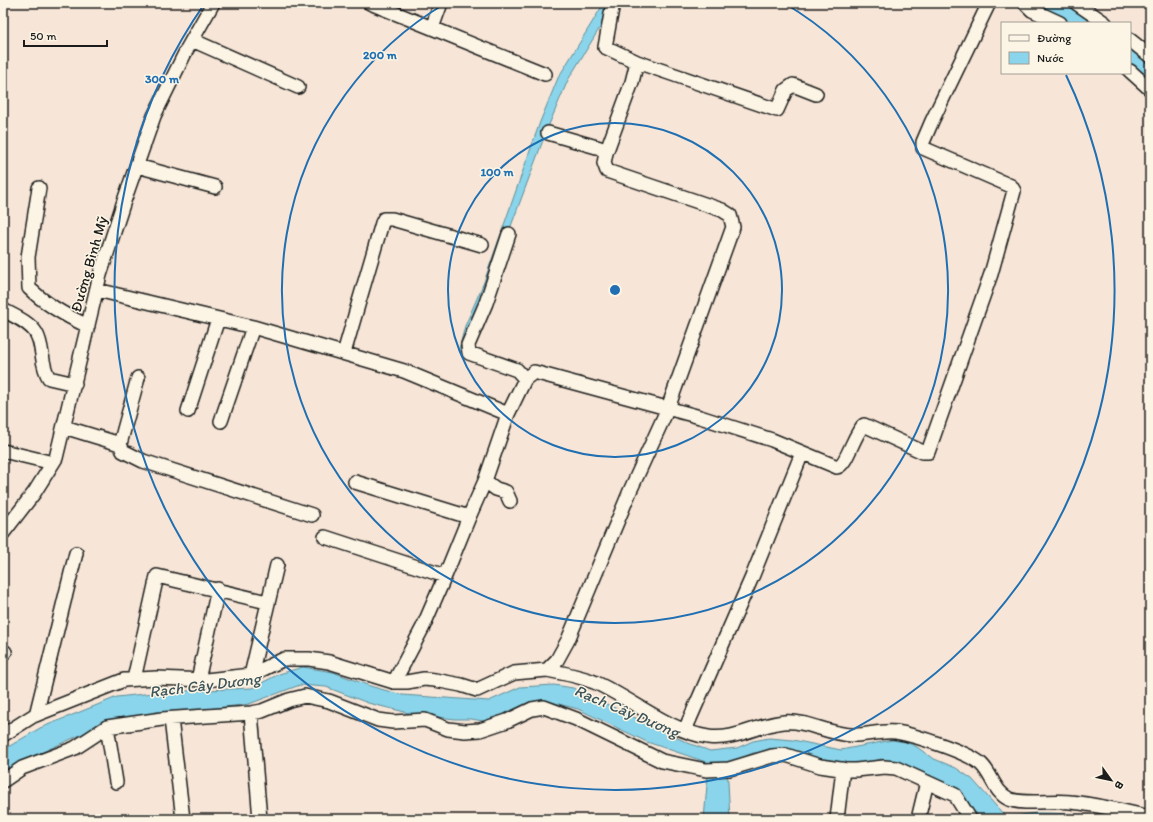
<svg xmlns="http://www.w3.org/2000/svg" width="1153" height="822" font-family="Itim,sans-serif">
	<rect width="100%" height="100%" fill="#f7e6d7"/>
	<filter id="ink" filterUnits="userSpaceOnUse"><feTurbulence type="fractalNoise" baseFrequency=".025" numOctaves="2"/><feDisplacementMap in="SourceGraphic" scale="8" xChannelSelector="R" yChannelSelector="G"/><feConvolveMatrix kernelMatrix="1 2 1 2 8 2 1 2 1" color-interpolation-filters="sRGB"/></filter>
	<g filter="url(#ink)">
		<!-- water -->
		<path fill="#8ad5eb" stroke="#5e8b98" d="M604,3H615L568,80L548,127L464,352L461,351L459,349L465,326L484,282L540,122L558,78Z
			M1034,3H1073L1100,23H1066Z
			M1130,46L1150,61V85L1130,68Z
			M303,667L333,672L370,686L402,695L489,701L520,687L554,685L573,688L688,743L710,751L737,748L753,741L769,738L793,740L841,750L892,740L906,742L917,747L932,758L956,768L972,779L1005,816C1017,817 1028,813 1039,813C1065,813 1090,816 1116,819H983L941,781L897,762L881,759L860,765L822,761L780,751L753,753L727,764L730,819H704L709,763L647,742L578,709L547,701L530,702L502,715L483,721L471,719H455L413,714L368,703L326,687L300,685L249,704L186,712L118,718L27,759L3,776V750L40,728L117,697L162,692L252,688L279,674Z"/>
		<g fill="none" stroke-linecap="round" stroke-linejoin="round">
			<defs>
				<path id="minor" d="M370,3L432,28
					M441,3L432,28L545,74
					M1025,3L1032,10L1060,23
					M1076,3L1105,23
					M192,40L298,87
					M1130,40L1150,56
					M637,62L777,110L786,90L793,85L816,94
					M1130,71L1150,89
					M606,153L632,82L637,62L605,47L613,3
					M137,166L215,187
					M39,188L28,257L29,288C46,305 66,316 88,326
					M509,234L486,303L468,345L469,353L517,370L525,379
					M97,290L253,327L404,371L508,414
					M3,310C14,316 29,322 36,333C44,346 40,364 49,378L75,384
					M344,353L382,223L384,219H392L482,245
					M138,378L120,444L123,451L143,461L312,515
					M188,411L218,319
					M221,421L253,327
					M64,427L120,444
					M3,451L53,463
					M485,481L496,489L506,492L510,501
					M355,482L469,517
					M3,533L34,493L56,458L100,275L124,201L154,116L187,49L213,3
					M325,537L445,576
					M3,651L5,652
					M547,670C563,673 579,676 594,682C631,698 668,731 708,737C734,741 759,724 784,722C807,720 828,734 851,735C866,736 880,730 896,732C914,735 968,752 981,764C992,774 994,792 1009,799C1021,805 1055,800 1070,802C1097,804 1124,812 1150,817
					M251,675L277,565
					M134,679L157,576L267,602
					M198,680L218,589
					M394,682L423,627L445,576L469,517L485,481L508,414L525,379L534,372L700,417L772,440L837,467C847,465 854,433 864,425L923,452H928L991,274L1014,191L1011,186L923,148V142L932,121L989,3
					M251,713L260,819
					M36,715L76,553
					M171,719L183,819
					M107,727L116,782
					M685,730L752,577L802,453
					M3,735L33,716L124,680L156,678L206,680L251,675L284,659H309L329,662L394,682H407L424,679L435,680L461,685L477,690L514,673L547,670L557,660L568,640L630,491L668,408L733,227L730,215L722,210L607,171L604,163L606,153L600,148L548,133
					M3,781L22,768L75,748L107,727L162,719L251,713L262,711L289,700L305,696L329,701L378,720L393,722L425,720L448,729L465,731L480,730L507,721L532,709L544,707L576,719L662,761L706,770L729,769L772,756L786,755L820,766L847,770H856L884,767L896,768L955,795L970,819
					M837,819L843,769
					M918,819L927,782"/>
			</defs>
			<!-- minor casing -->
			<use href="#minor" stroke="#1c1c1c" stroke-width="16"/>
			<!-- minor -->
			<use href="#minor" stroke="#fcf5e5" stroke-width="13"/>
		</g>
	</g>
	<!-- distance rings -->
	<g fill="none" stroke="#1f6fb2" stroke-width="2">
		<circle cx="615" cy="290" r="167"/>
		<path d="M784 3A333 333 0 1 1 446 3"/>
		<path d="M1066 75A500 500 0 1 1 205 3"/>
	</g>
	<g text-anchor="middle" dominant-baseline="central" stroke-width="3" stroke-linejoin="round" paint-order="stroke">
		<!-- street labels -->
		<g font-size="15" fill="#1c1c1c" stroke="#fcf5e5">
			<text transform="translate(89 264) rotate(-74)">Đường Bình Mỹ</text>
		</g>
		<!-- water labels -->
		<g font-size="16" font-style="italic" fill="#3d545a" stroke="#fcf5e5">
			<text transform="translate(205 685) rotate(-7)">Rạch Cây Dương</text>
			<text transform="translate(627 711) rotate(23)">Rạch Cây Dương</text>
		</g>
	</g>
	<circle cx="615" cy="290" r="6" fill="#1f6fb2" stroke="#fcf5e5" stroke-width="2"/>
	<g font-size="12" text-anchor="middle" font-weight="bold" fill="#1f6fb2" stroke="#fcf5e5" stroke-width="3" stroke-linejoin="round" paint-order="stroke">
		<text x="380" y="59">200 m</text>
		<text x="162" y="83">300 m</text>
		<text x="497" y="176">100 m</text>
	</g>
	<!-- margin -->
	<rect width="1153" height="822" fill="none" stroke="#fcf5e5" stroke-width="16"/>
	<rect x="8" y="8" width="1137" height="806" fill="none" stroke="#1c1c1c" stroke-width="1.5" filter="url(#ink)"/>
	<!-- legend -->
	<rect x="1001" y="22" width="130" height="52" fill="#fcf5e5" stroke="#a29e95"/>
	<rect x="1009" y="35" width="20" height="6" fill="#fcf5e5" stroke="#a29e95"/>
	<text x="1037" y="42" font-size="12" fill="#1c1c1c">Đường</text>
	<rect x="1009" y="52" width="20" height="12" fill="#8ad5eb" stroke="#a29e95"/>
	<text x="1037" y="62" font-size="12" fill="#1c1c1c">Nước</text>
	<!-- north arrow -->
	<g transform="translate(1111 780) rotate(123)" stroke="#fcf5e5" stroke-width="3" paint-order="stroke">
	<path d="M0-3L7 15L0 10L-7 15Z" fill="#1c1c1c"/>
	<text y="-6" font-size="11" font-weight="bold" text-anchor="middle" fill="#1c1c1c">B</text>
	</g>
	<!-- scale -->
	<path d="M24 40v6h83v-6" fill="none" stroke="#1c1c1c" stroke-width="2"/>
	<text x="30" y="40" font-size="12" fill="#1c1c1c" stroke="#fcf5e5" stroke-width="3" paint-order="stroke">50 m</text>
</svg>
